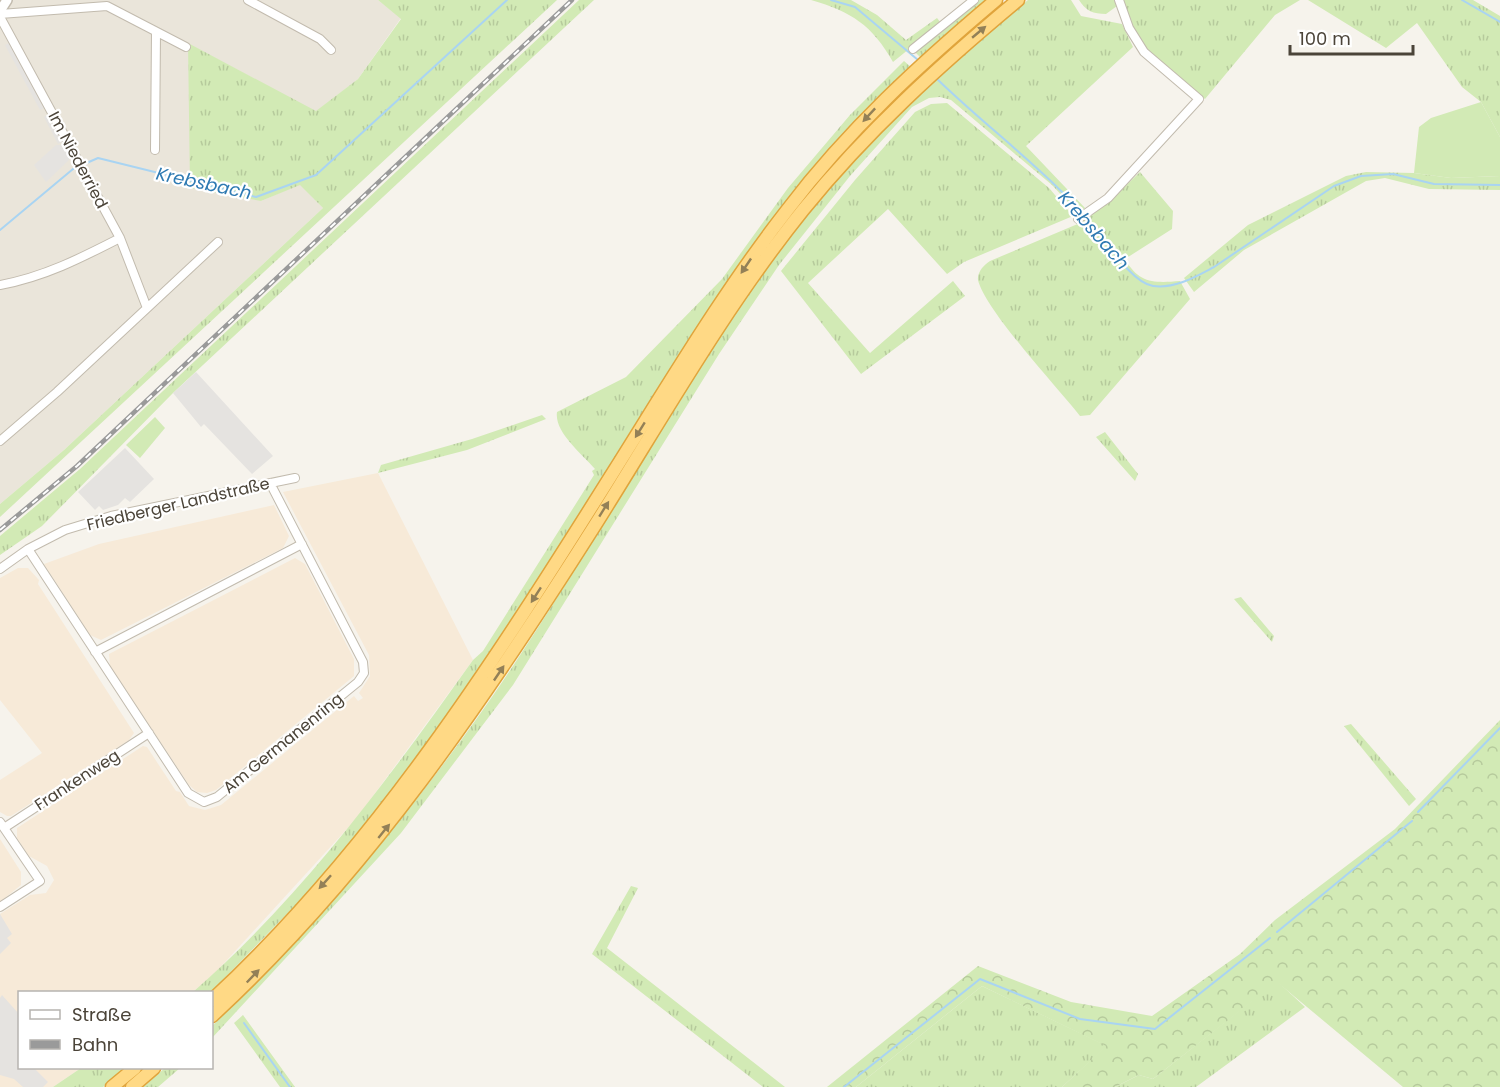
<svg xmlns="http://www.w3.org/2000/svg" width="1500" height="1087" font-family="Poppins,sans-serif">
	<defs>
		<pattern id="grass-tufts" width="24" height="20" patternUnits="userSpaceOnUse" patternTransform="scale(1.5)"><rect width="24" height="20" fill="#d2eab5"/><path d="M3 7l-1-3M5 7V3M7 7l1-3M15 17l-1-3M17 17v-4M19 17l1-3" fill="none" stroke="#b6ca9c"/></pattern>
		<pattern id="forest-crowns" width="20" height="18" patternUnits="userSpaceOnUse" patternTransform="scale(1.5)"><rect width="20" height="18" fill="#d2eab5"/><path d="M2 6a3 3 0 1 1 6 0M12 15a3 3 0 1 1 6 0" fill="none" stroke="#b6ca9c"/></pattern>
	</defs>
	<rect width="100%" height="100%" fill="#f6f3ec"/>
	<!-- residential -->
	<path fill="#eae5da" d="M0,0H378L401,18L358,79L316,112L189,44L261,201L300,184L323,208L64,450L0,504Z"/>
	<!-- commercial -->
	<path fill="#f7ead8" d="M378,473L473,660L356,819L217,971L193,992H20V1068H81L53,1087H0V914L30,895L46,893L54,880L47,866L29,856L17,838V828L143,746L147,747L176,791L180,792L189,806L205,810L221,805L354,696L358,701L363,698L359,693L370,676L369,655L283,492Z
		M274,505L289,536L283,548L101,640L90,635L44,564L99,544Z
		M295,558L305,564L354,659V676L216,790L207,793L197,792L189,785L110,666L109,654Z
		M18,568H28L39,580L38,584L134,733L129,740L11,816H7L0,812V780L42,753L0,700V578Z
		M0,839L21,872V885L0,902Z"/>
	<!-- grass -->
	<path fill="url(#grass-tufts)" d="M378,0H557L0,517V504L64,450L323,208L300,185L261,201L190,188L188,43L316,111L358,79L401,19Z
		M579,0H594L173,393L42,526L0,555V536L80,469Z
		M811,0H851L877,15L906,40L937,18L941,23L893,62C872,25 852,12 811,0Z
		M977,0H987L921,58L914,51Z
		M1028,0H1071L1081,16L1122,24L1133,47L1026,146L1085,208L1078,213L1052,185L951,100L940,97L929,98L912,107L850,176L779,265L719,354L513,685L401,833L212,1038V1026C324,918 426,796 513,666C612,518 694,356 805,216C870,135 948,66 1028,0Z
		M1079,0H1116L1117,6L1106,14C1093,14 1086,11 1079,0Z
		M1123,0H1300L1275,15L1205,99C1161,65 1140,56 1123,0Z
		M1308,0H1473L1500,16V137L1481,102L1462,87L1417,23L1386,48Z
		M904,61L911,67L839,140L567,538L457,705L360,832L317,883L211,992H193C302,897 389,778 473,660L483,651L594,475L592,471L595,469C582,454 554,432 557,412L626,377L722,279L788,188L850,115Z
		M947,103L1049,188L1073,216L964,262L947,274L888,209L808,283L870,353L953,281L965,296L861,374L781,271L855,180L915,112L931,104Z
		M1140,172L1173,211L1172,229L1125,259C1139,284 1155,283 1180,281L1190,299L1090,415L1080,416C1058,388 985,310 978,280C977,272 984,265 990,261L1080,223L1111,200Z
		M1366,172L1414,173L1451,178L1500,176V190L1429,189L1385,178L1366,181L1244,250L1194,292L1184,278L1248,225L1346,176Z
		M542,415L546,419L467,450L378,473L381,465L472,439Z
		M1105,432L1138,474L1135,481L1096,437Z
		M1241,597L1274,636L1272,642L1234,599Z
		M1351,724L1416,799L1409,806L1344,726Z
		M631,886L638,888L607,948L785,1087H763L592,954Z
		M1277,981L1305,1007L1196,1087H1115L1139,1075L1153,1079Z
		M982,986L1107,1046L1062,1087H856Z
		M243,1015L295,1087H280L234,1023Z
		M81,1068H126L103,1087H53Z
		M165,1068H180L158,1087H143Z"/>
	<!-- forest -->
	<path fill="url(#forest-crowns)" d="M1500,720V1087H1403L1277,982L1153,1079L1139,1075L1115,1087H1062L1106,1046L982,986L856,1087H827L978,966L1071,1002L1152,1016L1240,954L1275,920L1395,829Z"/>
	<!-- garden -->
	<path fill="#d2eab5" d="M1481,102L1500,137V176L1451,178L1414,173L1419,127L1431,118Z
		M155,417L165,428L140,458L126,445Z"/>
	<!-- parking -->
	<path fill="#e5e3e0" d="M13,41L49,106L40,110L5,45Z
		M52,112L67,139L58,144L44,117Z
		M56,145H64L71,158L46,182L34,165Z
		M196,372L273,456L252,474L204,424L201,427L173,393Z
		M125,448L154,479L130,502L125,498L118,505L103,510L99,506L95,510L78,492Z
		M0,914L12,934L7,938L11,943L0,954Z
		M2,995L19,1014L20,1068H34L48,1082L43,1087H23L14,1079L0,1075V998Z"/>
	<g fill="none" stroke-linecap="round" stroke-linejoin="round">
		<!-- stream -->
		<path stroke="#a9d4f2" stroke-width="2" d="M831,0L855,7L918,60
			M1462,0L1500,22
			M935,77C989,130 1051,173 1098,232C1110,247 1133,283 1153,286C1175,289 1195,277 1214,267L1334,186L1361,176L1393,174L1434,184L1500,185
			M0,230L73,169L98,158L256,197L316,175L507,0
			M1418,812L1500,728
			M1277,932L1412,821
			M244,1023L290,1087
			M844,1087L980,979L1080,1019L1155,1029L1270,938"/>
		<defs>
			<path id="minor" d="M248,0L320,39L331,50
				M0,14L107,6L186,47
				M0,17L120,238L147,308
				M913,49L974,0
				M155,150L156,32
				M1078,219L1108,198L1199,99L1144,52L1129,28L1119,0
				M0,285C44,277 81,258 120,238
				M0,441L57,392L218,242
				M28,549L188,793L204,802L217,797L358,682L364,673L363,662L270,483
				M0,569L28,549L65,530L111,516L295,478
				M95,652L302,544
				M0,822L40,881L0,907
				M4,828L149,733"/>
			<path id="tertiary" d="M0,11L7,0"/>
			<path id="trunk" d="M212,1000C376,848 496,659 614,471C670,382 724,291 788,209C848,130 920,64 996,0
				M212,1016C367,873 485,699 597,522C663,417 725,307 803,210C867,131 940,65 1018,0
				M112,1087L135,1068
				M132,1087L154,1068"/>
		</defs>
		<!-- minor casing -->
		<use href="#minor" stroke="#c2bbae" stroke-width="10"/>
		<!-- tertiary casing -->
		<use href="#tertiary" stroke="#c2bbae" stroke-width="12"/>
		<!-- trunk casing -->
		<use href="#trunk" stroke="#e0a43c" stroke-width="15"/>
		<!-- minor -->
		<use href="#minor" stroke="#fff" stroke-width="8"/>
		<!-- tertiary -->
		<use href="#tertiary" stroke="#fff" stroke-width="9"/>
		<!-- trunk -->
		<use href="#trunk" stroke="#ffd985" stroke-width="12"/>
		<defs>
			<path id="rail" d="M0,530L77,466L572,0"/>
		</defs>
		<!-- rail casing -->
		<use href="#rail" stroke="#9a9a9a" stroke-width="4.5"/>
		<!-- rail -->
		<use href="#rail" stroke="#fff" stroke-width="2" stroke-dasharray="7" stroke-linecap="butt"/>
	</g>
	<!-- one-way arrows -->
	<defs><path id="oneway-solid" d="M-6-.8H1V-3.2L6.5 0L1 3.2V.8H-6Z" transform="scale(1.5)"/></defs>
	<g fill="#938057">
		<use href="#oneway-solid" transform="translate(979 32) rotate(-40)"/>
		<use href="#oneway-solid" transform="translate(869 115) rotate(133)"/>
		<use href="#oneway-solid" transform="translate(746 266) rotate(124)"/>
		<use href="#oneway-solid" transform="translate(640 430) rotate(122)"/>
		<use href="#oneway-solid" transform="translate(604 509) rotate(-58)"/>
		<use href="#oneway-solid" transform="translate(536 595) rotate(123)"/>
		<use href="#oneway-solid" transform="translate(499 673) rotate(-56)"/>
		<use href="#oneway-solid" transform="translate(384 831) rotate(-51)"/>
		<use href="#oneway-solid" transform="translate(325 882) rotate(132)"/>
		<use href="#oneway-solid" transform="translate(253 976) rotate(-46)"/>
	</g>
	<g text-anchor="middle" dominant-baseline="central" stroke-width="4.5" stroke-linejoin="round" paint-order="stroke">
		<!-- street labels -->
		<g font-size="16" fill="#4b4439" stroke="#fff">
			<text transform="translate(78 160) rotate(62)">Im Niederried</text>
			<text transform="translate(178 504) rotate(-13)">Friedberger Landstraße</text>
			<text transform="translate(283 743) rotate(-39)">Am Germanenring</text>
			<text transform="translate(77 780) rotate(-33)">Frankenweg</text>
		</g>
		<!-- water labels -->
		<g font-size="18" font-style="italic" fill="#2e7ab2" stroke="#fff">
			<text transform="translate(204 183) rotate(12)">Krebsbach</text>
			<text transform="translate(1094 230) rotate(49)">Krebsbach</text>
		</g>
	</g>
	<!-- legend -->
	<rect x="18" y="991" width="195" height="78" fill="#ffffff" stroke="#b7b4b0" stroke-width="1.5"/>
	<rect x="30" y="1010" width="30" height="9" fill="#ffffff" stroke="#b7b4b0" stroke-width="1.5"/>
	<text x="72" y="1021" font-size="18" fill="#4b4439">Straße</text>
	<rect x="30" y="1040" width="30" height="9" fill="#9a9a9a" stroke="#b7b4b0" stroke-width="1.5"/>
	<text x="72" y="1051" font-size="18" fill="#4b4439">Bahn</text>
	<!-- scale -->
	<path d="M1290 45v9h123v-9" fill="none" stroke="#4b4439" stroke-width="3"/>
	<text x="1299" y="45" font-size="18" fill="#4b4439" stroke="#ffffff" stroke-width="4.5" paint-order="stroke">100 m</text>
</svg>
